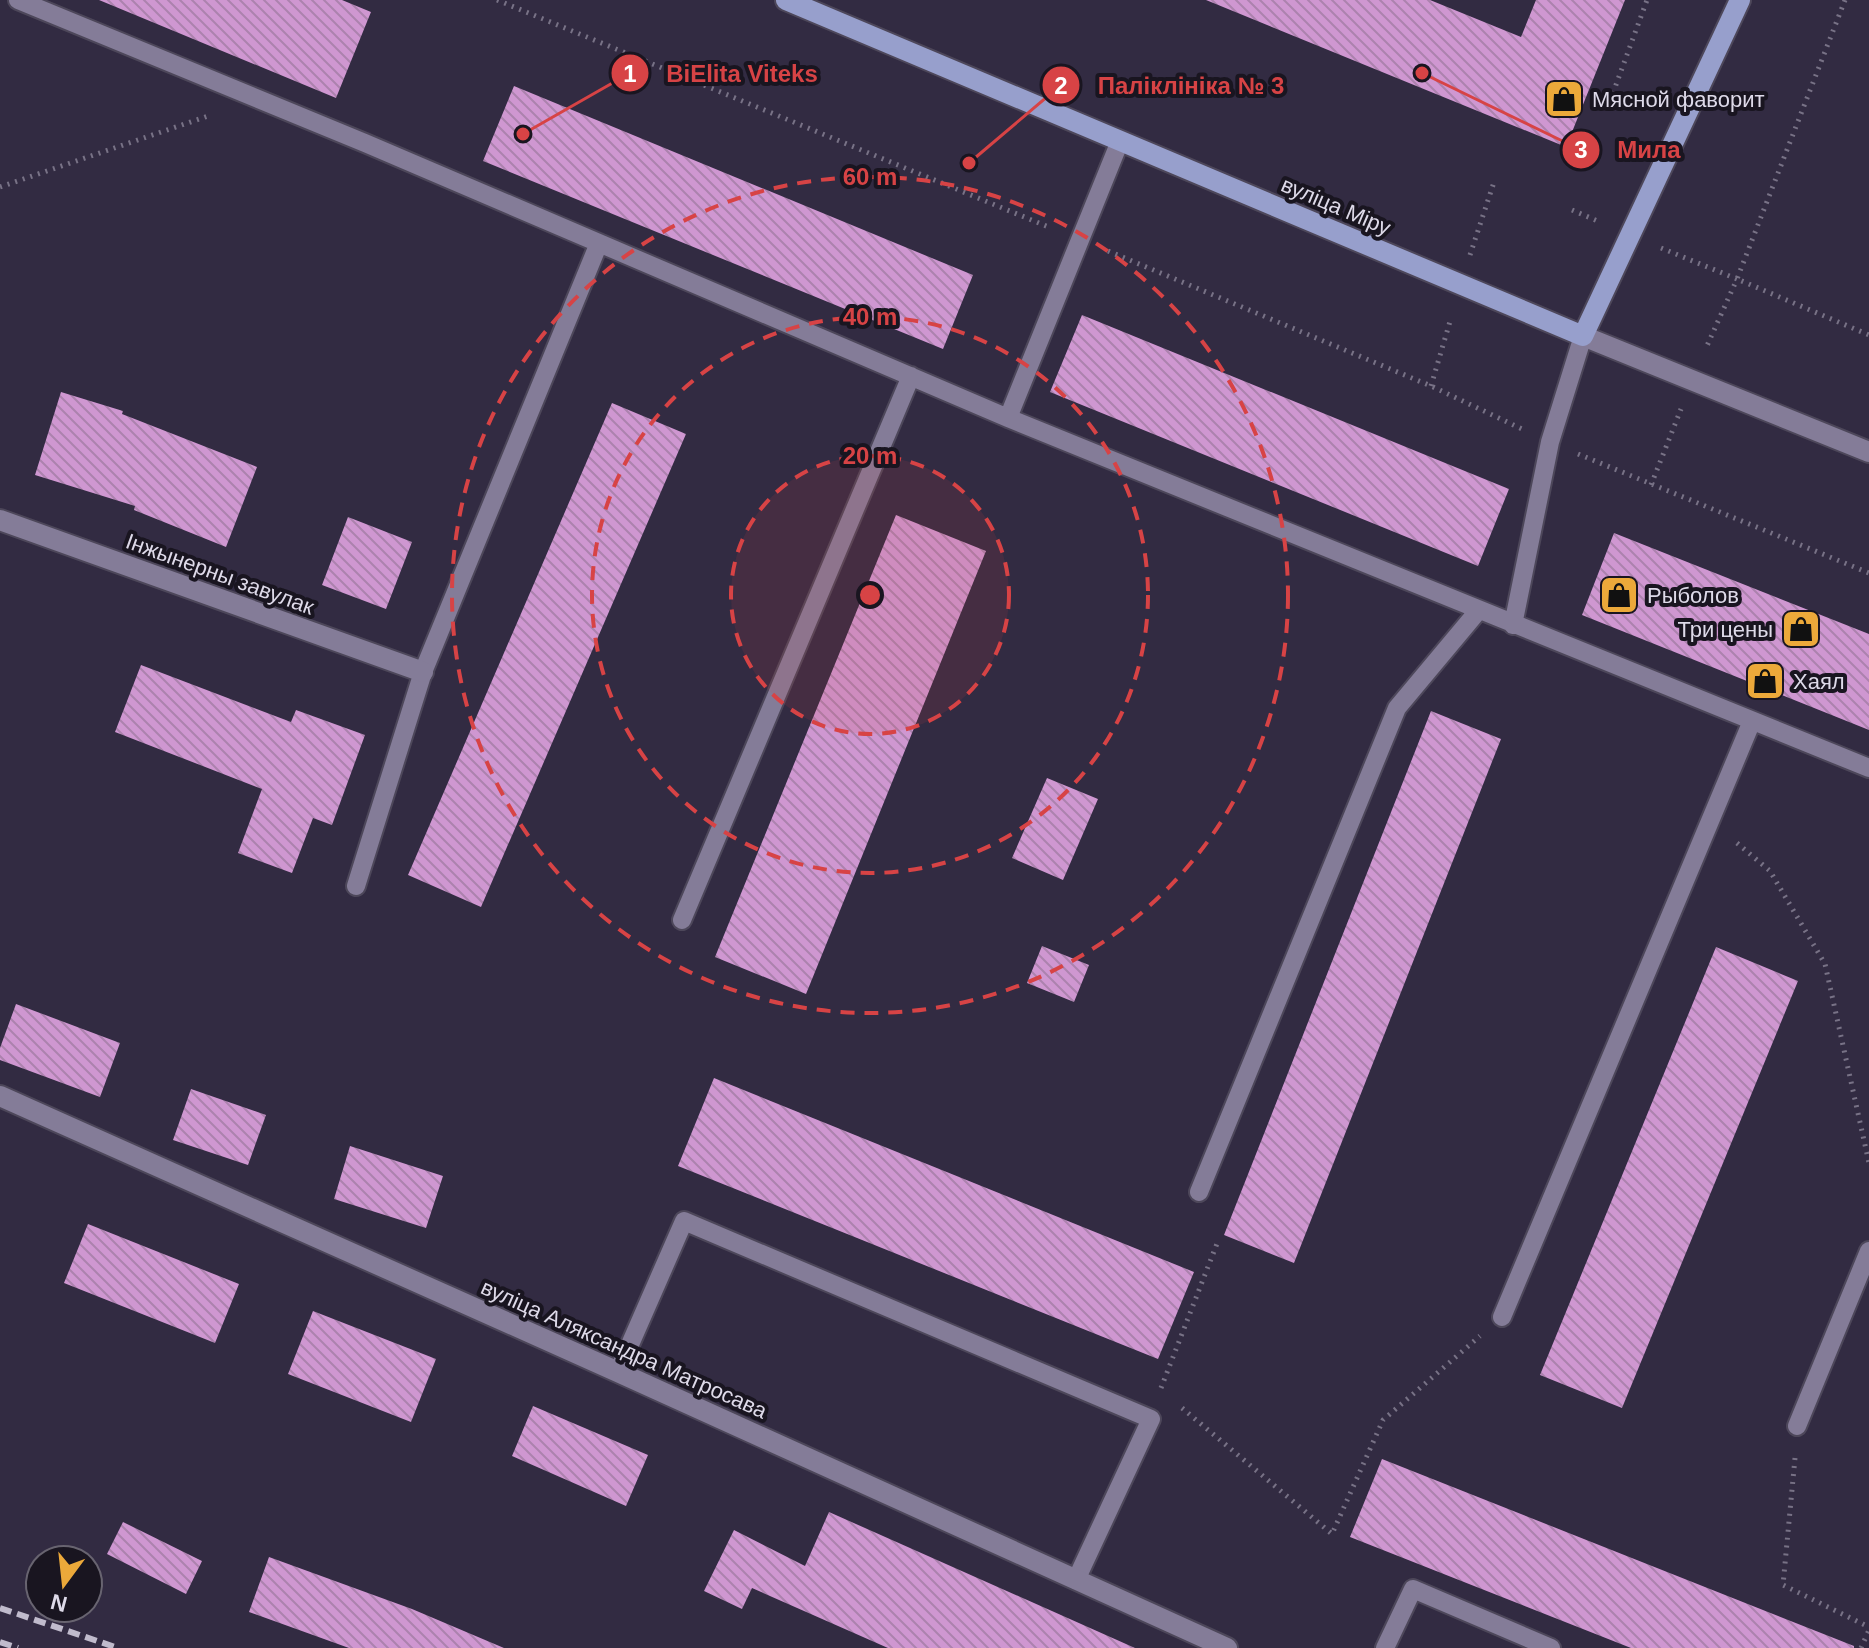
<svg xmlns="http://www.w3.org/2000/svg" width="1869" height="1648" font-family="Helvetica,sans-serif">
	<defs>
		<pattern id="building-back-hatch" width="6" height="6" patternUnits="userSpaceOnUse" patternTransform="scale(2)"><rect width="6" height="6" fill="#cf97d1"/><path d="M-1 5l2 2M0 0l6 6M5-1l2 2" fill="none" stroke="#ac82ae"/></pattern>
	</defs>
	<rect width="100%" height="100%" fill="#322b42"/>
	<!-- building -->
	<path fill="url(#building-back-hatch)" d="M99,0H342L371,12L336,98Z
		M1206,0H1430L1521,37L1536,0H1625L1566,147Z
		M514,86L973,275L943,349L483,161Z
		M1082,315L1509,489L1478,566L1050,392Z
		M61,392L123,411L122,414L257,467L226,547L134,510L135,506L35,475Z
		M612,403L686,434L481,907L408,875Z
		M896,515L986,551L806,994L715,957Z
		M348,517L412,542L386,609L322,585Z
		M1614,533L1869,634V730L1582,615Z
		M141,665L291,722L296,710L365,735L332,825L313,818L292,873L238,853L262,789L115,732Z
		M1431,711L1501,739L1294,1263L1224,1235Z
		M1047,778L1098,799L1063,880L1012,858Z
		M1042,946L1089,965L1074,1002L1027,983Z
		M1716,947L1798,981L1622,1408L1540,1375Z
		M16,1004L120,1043L100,1097L0,1060V1048Z
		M714,1078L1194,1272L1158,1359L678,1166Z
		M191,1089L266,1115L248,1165L173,1140Z
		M350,1146L443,1176L426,1228L334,1199Z
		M88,1224L239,1284L215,1343L64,1283Z
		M313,1311L436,1359L411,1422L288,1374Z
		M533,1406L648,1455L626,1506L512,1456Z
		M1382,1459L1854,1646V1648H1631L1350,1537Z
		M829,1512L1135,1648H888L752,1588L742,1609L704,1591L734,1530L805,1566Z
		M123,1522L202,1561L186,1594L107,1554Z
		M269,1557L412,1609L504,1648H349L249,1612Z"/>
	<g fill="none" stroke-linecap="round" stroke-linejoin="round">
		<defs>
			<path id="service" d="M18,0L365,143L1008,418L1869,768
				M1008,418L1120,141
				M1513,625L1550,442L1583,336
				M356,886L423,672L599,243
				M682,920L911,376
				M1199,1192L1397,708L1478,611
				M1502,1317L1752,721
				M618,1372L684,1221L1151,1419L1076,1580
				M1797,1426L1869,1251
				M1385,1648L1413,1589L1551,1648"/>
			<path id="minor" d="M0,520L423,672
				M0,1096L618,1372L1227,1648"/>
			<path id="tertiary" d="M1583,336L1869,452"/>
			<path id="primary" d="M786,0L1583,336L1740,0"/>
		</defs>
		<!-- service casing -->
		<use href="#service" stroke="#4d475a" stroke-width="22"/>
		<!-- minor casing -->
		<use href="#minor" stroke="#4d475a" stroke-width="24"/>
		<!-- tertiary casing -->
		<use href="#tertiary" stroke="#4d475a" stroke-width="24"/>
		<!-- primary casing -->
		<use href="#primary" stroke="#4d475a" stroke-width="24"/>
		<!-- path -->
		<path stroke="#787286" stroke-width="5" stroke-dasharray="2 6" stroke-linecap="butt" d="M497,0L1051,228
			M1845,0L1737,279L1869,335
			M1613,93L1647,0
			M0,187L211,115
			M1572,210L1600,222
			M1661,248L1737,279L1706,348
			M1108,251L1431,386L1522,429
			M1470,255L1495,179
			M1431,386L1451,318
			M1578,454L1869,573
			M1651,485L1681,409
			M1737,843L1770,871L1825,964L1869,1163
			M1161,1388L1218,1241
			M1182,1408L1332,1534L1383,1420L1480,1336
			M1795,1458L1783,1585L1869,1627
			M1861,1648L1869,1630"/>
		<!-- service -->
		<use href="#service" stroke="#847c98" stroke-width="18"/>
		<!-- minor -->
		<use href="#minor" stroke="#847c98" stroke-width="20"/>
		<!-- tertiary -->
		<use href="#tertiary" stroke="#847c98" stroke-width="20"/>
		<!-- primary -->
		<use href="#primary" stroke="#979fcc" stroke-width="20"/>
		<!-- rail -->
		<path stroke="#c0bbcc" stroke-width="6" stroke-dasharray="12 6" stroke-linecap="butt" d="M0,1608L118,1648
			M0,1642L18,1648"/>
	</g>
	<!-- distance rings -->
	<circle cx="870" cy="595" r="139" fill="#d74345" fill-opacity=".12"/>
	<g fill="none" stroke="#d74345" stroke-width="4" stroke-dasharray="14 10">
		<circle cx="870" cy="595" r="139"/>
		<circle cx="870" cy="595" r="278"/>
		<circle cx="870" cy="595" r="418"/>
	</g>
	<!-- icons -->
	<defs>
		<symbol id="shop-square" viewBox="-11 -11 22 22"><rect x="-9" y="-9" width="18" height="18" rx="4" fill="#eca93a" stroke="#191520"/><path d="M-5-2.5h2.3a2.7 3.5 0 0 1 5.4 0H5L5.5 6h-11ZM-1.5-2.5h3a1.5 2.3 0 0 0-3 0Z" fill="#111"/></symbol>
	</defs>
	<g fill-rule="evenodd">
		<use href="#shop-square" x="1542" y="77" width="44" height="44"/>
		<use href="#shop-square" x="1597" y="573" width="44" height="44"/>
		<use href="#shop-square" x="1779" y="607" width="44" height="44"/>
		<use href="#shop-square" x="1743" y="659" width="44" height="44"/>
	</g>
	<g text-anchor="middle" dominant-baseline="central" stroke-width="8" stroke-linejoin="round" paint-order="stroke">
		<!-- poi labels -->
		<g font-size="22" fill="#dedae9" stroke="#191520" text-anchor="start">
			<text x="1592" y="99">Мясной фаворит</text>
			<text x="1647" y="595">Рыболов</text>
			<text x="1773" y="629" text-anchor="end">Три цены</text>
			<text x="1793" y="681">Хаял</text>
		</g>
		<!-- street labels -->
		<g font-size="22" fill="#dedae9" stroke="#191520">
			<text transform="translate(1336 206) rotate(23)">вуліца Міру</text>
			<text transform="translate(220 574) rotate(20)">Інжынерны завулак</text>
			<text transform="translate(624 1349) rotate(24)">вуліца Аляксандра Матросава</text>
		</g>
	</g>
	<circle cx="870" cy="595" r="12" fill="#d74345" stroke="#191520" stroke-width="4"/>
	<g font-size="24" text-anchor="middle" font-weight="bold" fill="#d74345" stroke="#191520" stroke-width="8" stroke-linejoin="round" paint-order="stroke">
		<text x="870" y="185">60 m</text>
		<text x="870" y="325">40 m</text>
		<text x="870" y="464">20 m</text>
	</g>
	<!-- callouts -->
	<path fill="none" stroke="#d74345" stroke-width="3" d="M523 134L630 73M969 163L1061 85M1422 73L1581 150"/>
	<g fill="#d74345" stroke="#191520" stroke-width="3">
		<circle cx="523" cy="134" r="8"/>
		<circle cx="969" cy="163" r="8"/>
		<circle cx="1422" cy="73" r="8"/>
		<circle cx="630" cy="73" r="20"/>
		<circle cx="1061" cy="85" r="20"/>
		<circle cx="1581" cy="150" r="20"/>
	</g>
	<g font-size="24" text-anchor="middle" font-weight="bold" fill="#fff">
		<text x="630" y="82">1</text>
		<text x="1061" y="94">2</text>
		<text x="1581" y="158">3</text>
	</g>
	<g font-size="24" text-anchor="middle" font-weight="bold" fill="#d74345" stroke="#191520" stroke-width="8" stroke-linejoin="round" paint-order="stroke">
		<text x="742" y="82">BiElita Viteks</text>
		<text x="1191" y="94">Паліклініка № 3</text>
		<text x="1649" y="158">Мила</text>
	</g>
	<!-- north arrow -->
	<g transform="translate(64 1584) rotate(195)"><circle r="38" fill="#191520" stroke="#686470" stroke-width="2"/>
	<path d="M0-6L14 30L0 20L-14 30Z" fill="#eca93a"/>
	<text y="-12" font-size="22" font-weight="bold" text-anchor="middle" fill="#dedae9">N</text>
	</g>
</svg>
